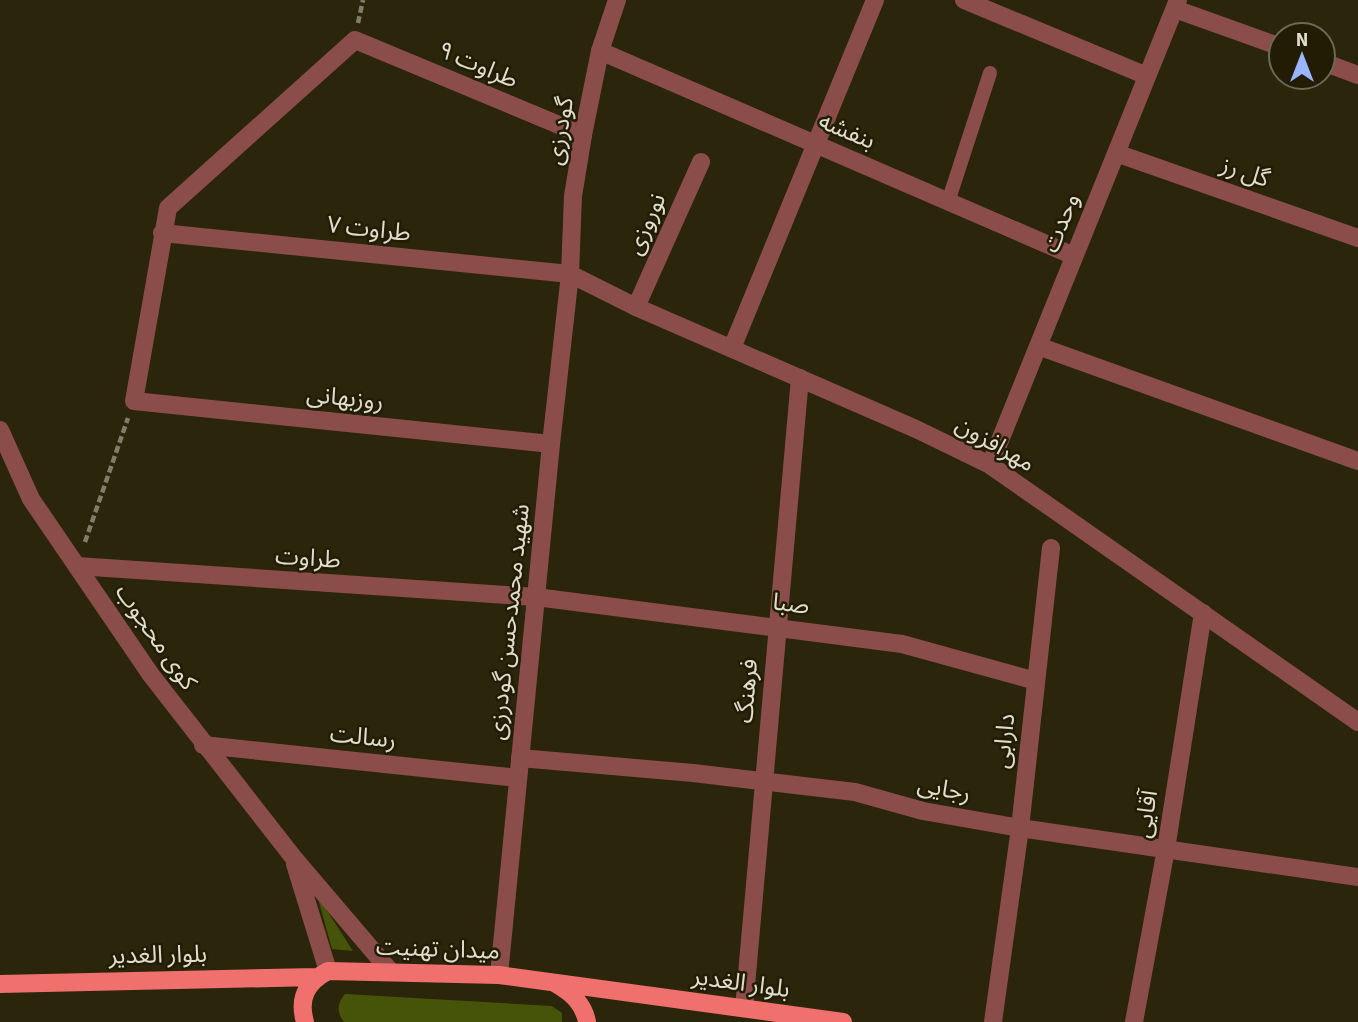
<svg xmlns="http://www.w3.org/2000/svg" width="1358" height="1022" font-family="'Source Sans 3','Noto Sans Arabic',sans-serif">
	<rect width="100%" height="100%" fill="#2b250c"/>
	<!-- green -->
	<path fill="#465409" d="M317,895L353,951L332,949Z
		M345,994L552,1006L562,1013V1022H344C336,1011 337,1004 345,994Z"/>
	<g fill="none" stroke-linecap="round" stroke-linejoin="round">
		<!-- path -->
		<path stroke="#827d69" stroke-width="4.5" stroke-dasharray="7 3.5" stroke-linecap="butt" d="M358,23L363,0
			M85,542L128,418"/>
		<!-- service -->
		<path stroke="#8b4d4a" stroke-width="14" d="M948,202L990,73"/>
		<!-- minor -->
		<path stroke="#8b4d4a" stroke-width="18" d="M964,0L1147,76
			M1175,9L1281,47
			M600,51L1074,256
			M1323,62L1358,75
			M1116,153L1358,238
			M162,233L570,274
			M636,307L701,162
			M1038,346L1358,461
			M732,348L875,0
			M551,444L134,401L168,208L355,40L583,135
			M990,465L1178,0
			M77,566L536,597L902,644L1036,681
			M203,745L518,778
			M520,758L693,773L855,792L923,811L1020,828L1358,877
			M744,1008L800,378
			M993,1022L1020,828L1051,548
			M1134,1022L1166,849L1203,613"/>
		<!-- tertiary -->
		<path stroke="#8b4d4a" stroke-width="18" d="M570,274L636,307L916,429L990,465L1358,722
			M0,430L31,499L151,675L293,857L391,972
			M295,864L328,971
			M499,975L551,444L570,274L573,196L583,135L600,51L617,0"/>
		<!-- primary -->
		<path stroke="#ef706c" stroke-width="18" d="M0,984L316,977
			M556,984C572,993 584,1004 587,1022
			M305,1022C298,998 307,982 328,971L499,975L843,1022"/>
	</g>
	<g text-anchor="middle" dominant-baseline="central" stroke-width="5" stroke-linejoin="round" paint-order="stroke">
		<!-- street labels -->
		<g font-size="24" fill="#e0ddce" stroke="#211c03">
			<text transform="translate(478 65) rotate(23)">طراوت ۹</text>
			<text transform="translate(560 131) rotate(-80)">گودرزی</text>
			<text transform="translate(847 131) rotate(23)">بنفشه</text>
			<text transform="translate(1245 172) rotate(19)">گل رز</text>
			<text transform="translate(1061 223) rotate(-68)">وحدت</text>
			<text transform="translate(646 224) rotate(-66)">نوروزی</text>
			<text transform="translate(369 229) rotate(6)">طراوت ۷</text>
			<text transform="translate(345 398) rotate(6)">روزبهانی</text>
			<text transform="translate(995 444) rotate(30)">مهرافزون</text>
			<text transform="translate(308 558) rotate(4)">طراوت</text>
			<text transform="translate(791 604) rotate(7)">صبا</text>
			<text transform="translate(509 622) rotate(-84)">شهید محمدحسن گودرزی</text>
			<text transform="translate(156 637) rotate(55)">کوی محجوب</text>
			<text transform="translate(747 691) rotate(-85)">فرهنگ</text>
			<text transform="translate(363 737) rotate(6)">رسالت</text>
			<text transform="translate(1004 741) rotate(-84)">دارابی</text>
			<text transform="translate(944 789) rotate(11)">رجایی</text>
			<text transform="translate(1146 814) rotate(-81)">آقایی</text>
			<text transform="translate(438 949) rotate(2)">میدان تهنیت</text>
			<text transform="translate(158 955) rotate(-1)">بلوار الغدیر</text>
			<text transform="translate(741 983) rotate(8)">بلوار الغدیر</text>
		</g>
	</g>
	<!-- north arrow -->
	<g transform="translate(1302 56)"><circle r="33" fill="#211c03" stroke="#6d6954" stroke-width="2"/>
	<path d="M0-5L12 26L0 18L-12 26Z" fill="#9ab5fd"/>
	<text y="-10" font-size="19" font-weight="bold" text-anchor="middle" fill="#e0ddce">N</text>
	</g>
</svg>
